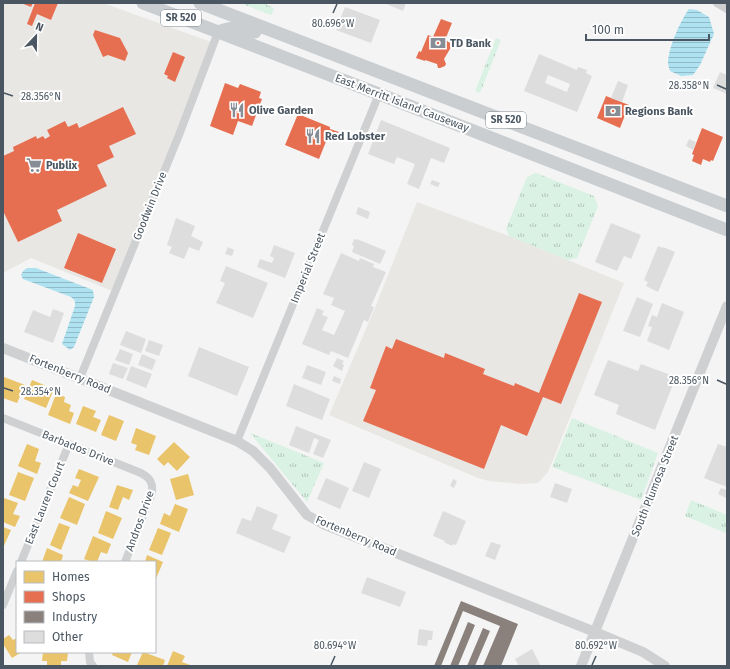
<svg xmlns="http://www.w3.org/2000/svg" width="730" height="669" font-family="'Fira Sans',sans-serif">
	<defs>
		<pattern id="grass-tufts" width="24" height="20" patternUnits="userSpaceOnUse"><rect width="24" height="20" fill="#d9f2e3"/><path d="M3 7l-1-3M5 7V3M7 7l1-3M15 17l-1-3M17 17v-4M19 17l1-3" fill="none" stroke="#b2c7bb"/></pattern>
		<pattern id="water-rules" width="6" height="5" patternUnits="userSpaceOnUse"><rect width="6" height="5" fill="#aee2f0"/><path d="M0 2.5h6" fill="none" stroke="#90bac6"/></pattern>
	</defs>
	<rect width="100%" height="100%" fill="#f4f4f4"/>
	<!-- commercial -->
	<path fill="#e8e7e3" d="M3,3H103L214,43L115,292L31,258L3,273Z
		M417,202L509,236L624,283L548,472L538,483L520,484L489,481L478,478L329,415L374,310Z"/>
	<!-- grass -->
	<path fill="url(#grass-tufts)" d="M245,3H263L274,8L272,14L271,15L245,5Z
		M496,38L501,40L480,93L475,91Z
		M536,173L594,196L598,206L577,258L568,260L509,236L506,229L527,177Z
		M572,418L658,453L641,500L552,467Z
		M250,433L324,463L307,502Z
		M691,500L727,515L726,533L685,516Z"/>
	<!-- water -->
	<path fill="url(#water-rules)" d="M689,9L697,10L709,17L714,34L700,65L693,75L681,76L670,71C669,68 668,65 668,62C669,46 680,22 689,9Z
		M27,268H36L93,290L94,297L74,347L70,350L62,344L75,306V301L71,297L23,279L21,275L23,271Z"/>
	<!-- homes -->
	<path fill="#e9c46a" d="M4,377L25,385L17,403L3,398Z
		M32,380L54,389L46,408L24,399Z
		M56,394L65,397L64,402L71,405L69,411L74,413L70,424L48,415Z
		M83,406L96,411L93,417L101,420L96,432L76,424Z
		M109,415L124,421L116,441L101,435Z
		M136,428L156,436L149,455L135,450L137,445L131,443Z
		M174,442L190,457L177,471L168,462L164,466L157,459Z
		M27,444L39,449L35,461L41,463L37,474L18,466Z
		M79,469L99,477L88,501L69,493L73,485L78,487L81,480L75,478Z
		M18,472L34,478L25,501L9,495Z
		M188,474L194,495L176,500L170,479Z
		M117,485L133,490L129,500L123,497L118,510L109,507Z
		M69,497L85,504L77,525L60,518Z
		M4,498L18,503L13,514L20,516L15,527L3,522V501Z
		M175,504L188,509L179,532L160,524L164,513L170,516Z
		M106,511L122,518L113,539L98,533Z
		M59,523L70,527L61,550L50,545Z
		M3,527L11,530L3,548Z
		M158,528L171,533L162,555L149,550Z
		M93,536L111,544L107,554L101,552L97,562H93L84,559Z
		M47,548L63,555L61,562H42Z
		M147,555L163,562L155,581V562H145Z
		M9,635L13,640L17,638V652H22L12,658L3,644V639Z
		M173,651L185,656L182,662L193,666H167Z
		M43,652H68L67,661H61V666H47V661H42Z
		M113,652H132L128,662L112,655Z
		M143,652L165,660L163,666L137,665Z"/>
	<!-- shops -->
	<path fill="#e76f51" d="M21,3H33L31,7Z
		M35,3H58L51,20L37,14L32,26L27,24Z
		M441,19L452,23L445,40L453,44L444,59L446,64L445,66L440,68H438L437,64L425,60V61L416,58L419,51L421,52L428,35L433,37Z
		M95,30L120,38L128,53L125,61L108,55L103,57L93,35Z
		M173,52L185,57L175,82L167,78L168,76L164,74Z
		M225,83L238,88L240,84L261,92L259,98L262,99L252,126L238,121L233,135L210,126Z
		M606,96L629,105L620,128L597,118Z
		M123,107L136,134L109,146L114,157L97,165L107,186L57,210L62,221L18,242L4,213H3V156L14,151L13,147L36,136L37,139L43,136L45,139L50,136L47,130L65,121L68,127L77,123L79,128Z
		M298,114L330,127V129L339,132L334,142L327,139L319,159L285,145Z
		M702,128L723,137L713,161L711,160L710,162L703,159L701,165L692,161L694,155L692,154Z
		M78,233L116,249L102,283L64,268Z
		M579,293L602,302L561,404L543,397L527,436L501,425L484,469L363,421L376,390L370,388L386,346L392,349L396,339L444,358L445,353L485,369L483,374L514,386L515,383L539,393Z"/>
	<!-- industry -->
	<path fill="#8a817c" d="M461,601L518,624L501,666H483L500,626L463,611L441,666H434Z
		M468,622L475,625L458,666H450Z
		M483,628L490,631L475,666H467Z"/>
	<!-- building -->
	<path fill="#ddddde" fill-rule="evenodd" d="M384,3H406L403,11Z
		M345,7L380,20L371,43L336,30Z
		M539,54L577,70L578,67L587,70L586,73L592,76L577,112L524,91ZM548,75L570,84L567,92L545,83Z
		M720,72L727,75V94L713,88Z
		M618,81L628,85L622,102L611,98Z
		M381,120L450,148L444,163L431,158L419,189L407,184L415,164L397,157L394,164L368,154Z
		M689,139L696,142L693,150L686,146Z
		M432,180L440,183L438,187L430,184Z
		M358,207L370,212L368,219L356,214Z
		M176,218L195,226L191,236L203,242L199,251L189,247L184,259L169,253L172,247L167,245Z
		M611,223L641,235L631,259L624,256L617,271L595,262Z
		M354,239L356,240L357,239L386,251L380,264L352,252L354,246L352,245Z
		M274,245L295,253L285,278L257,267L260,259L272,263L274,258L270,256Z
		M658,246L663,248V247L675,252L658,292L646,286L648,282L644,280Z
		M228,247L234,250L232,256L225,254Z
		M341,253L359,261L360,258L374,264L373,267L386,272L371,306L374,307L368,322L364,320L348,358L331,351L329,355L302,344L317,308L324,311L322,315L328,317L322,330L334,335L345,311L331,305L334,298L323,294Z
		M226,266L268,283L253,318L216,303L225,283L220,281Z
		M637,297L653,304L640,337L623,331Z
		M662,303L684,312L669,350L647,341L652,327L648,326L652,315L657,317Z
		M53,309L64,313L53,343L24,332L33,310L50,317Z
		M126,331L146,339L141,353L120,345Z
		M149,340L163,345L159,356L145,351Z
		M199,347L249,367L237,396L188,376Z
		M120,349L133,354L129,365L115,360Z
		M142,354L156,360L152,370L138,365Z
		M337,358L344,361L342,364L344,365L342,371L333,366Z
		M608,360L638,371L641,364L676,377L655,430L616,414L619,405L594,395Z
		M113,363L128,368L123,379L109,374Z
		M307,365L326,372L321,385L302,378Z
		M131,366L152,374L146,388L126,380Z
		M334,376L341,379L340,384L332,381Z
		M294,384L330,399L322,420L286,406Z
		M296,426L331,440L323,458L313,454L319,440L314,438L309,453L289,445Z
		M718,444L727,447V487L704,478Z
		M364,462L381,469L369,498L352,491Z
		M326,478L349,488L340,509L317,499Z
		M453,479L457,481L454,488L450,486Z
		M555,483L572,489L567,503L550,497Z
		M721,488L727,490L726,498L718,494Z
		M257,506L278,515L272,529L291,537L284,553L236,533L242,518L251,521Z
		M443,511L466,521L456,545L453,544L452,546L444,542L445,541L433,536Z
		M491,542L501,545L495,560L485,556Z
		M367,577L406,592L400,607L361,593Z
		M419,629L433,631L432,640H428L427,646L417,645Z
		M532,649L541,666H519L515,659Z"/>
	<g fill="none" stroke-linecap="round" stroke-linejoin="round">
		<!-- minor -->
		<path stroke="#ced0d2" stroke-width="8" d="M717,3L727,9
			M80,378L179,135L218,32
			M3,418L141,473C150,478 153,482 152,493L125,562
			M237,441L379,94
			M21,562L69,444
			M3,605L17,571
			M89,652L90,662L93,666"/>
		<!-- tertiary -->
		<path stroke="#ced0d2" stroke-width="10" d="M3,348L237,441L253,451L270,468L307,515L323,524L595,632L643,652L665,666
			M581,666L727,306"/>
		<!-- primary -->
		<path stroke="#caced1" stroke-width="13" d="M143,3L379,94L727,230
			M200,3L727,206
			M218,32C235,26 238,27 255,32"/>
	</g>
	<!-- ticks -->
	<path fill="none" stroke="#4a5661" stroke-width="1.5" d="M333,13L337,4M717,85L726,89M4,93L13,96M717,380L726,384M4,388L13,391M331,665L335,656M592,665L596,656"/>
	<!-- icons -->
	<defs>
		<symbol id="bank-bare" viewBox="-9 -9 18 18"><path d="M-6-4H6V4H-6ZM0-2.3a2.3 2.3 0 1 0 0 4.6a2.3 2.3 0 1 0 0-4.6Z" fill="#868d94" stroke="#fff" stroke-width="2.5" paint-order="stroke"/></symbol>
		<symbol id="restaurant-bare" viewBox="-9 -9 18 18"><path d="M-5-6h1v4h1v-4h1v4h1v-4h1v5L-1.5 .5V6h-2V.5L-5-1ZM5-6V6H3V1.5H1.5Q1.5-4 5-6Z" fill="#868d94" stroke="#fff" stroke-width="2.5" paint-order="stroke"/></symbol>
		<symbol id="supermarket-bare" viewBox="-9 -9 18 18"><path d="M-6-5.5h2.5l.6 2H6L4.5 2H-2.5L-4.4-4H-6ZM-1.5 3.2a1.3 1.3 0 1 0 .1 0ZM3 3.2a1.3 1.3 0 1 0 .1 0Z" fill="#868d94" stroke="#fff" stroke-width="2.5" paint-order="stroke"/></symbol>
	</defs>
	<g fill-rule="evenodd">
		<use href="#bank-bare" x="427" y="32" width="22" height="22"/>
		<use href="#restaurant-bare" x="226" y="99" width="22" height="22"/>
		<use href="#bank-bare" x="602" y="100" width="22" height="22"/>
		<use href="#restaurant-bare" x="302" y="125" width="22" height="22"/>
		<use href="#supermarket-bare" x="23" y="154" width="22" height="22"/>
	</g>
	<g text-anchor="middle" dominant-baseline="central" stroke-width="4" stroke-linejoin="round" paint-order="stroke">
		<!-- shield labels -->
		<g fill="#fff" stroke="#808990" stroke-width="1">
			<rect x="161" y="10" width="40" height="16" rx="3"/>
			<rect x="486" y="112" width="40" height="16" rx="3"/>
		</g>
		<g font-size="10" font-weight="bold" fill="#4a5661">
			<text x="181" y="18">SR 520</text>
			<text x="506" y="120">SR 520</text>
		</g>
		<!-- poi labels -->
		<g font-size="11" font-weight="bold" fill="#4a5661" stroke="#fff" text-anchor="start">
			<text x="450" y="43">TD Bank</text>
			<text x="249" y="110">Olive Garden</text>
			<text x="625" y="111">Regions Bank</text>
			<text x="325" y="136">Red Lobster</text>
			<text x="46" y="165">Publix</text>
		</g>
		<!-- street labels -->
		<g font-size="11" fill="#4a5661" stroke="#fff">
			<text transform="translate(402 103) rotate(21)">East Merritt Island Causeway</text>
			<text transform="translate(150 206) rotate(-68)">Goodwin Drive</text>
			<text transform="translate(308 268) rotate(-68)">Imperial Street</text>
			<text transform="translate(70 374) rotate(22)">Fortenberry Road</text>
			<text transform="translate(78 448) rotate(22)">Barbados Drive</text>
			<text transform="translate(655 486) rotate(-68)">South Plumosa Street</text>
			<text transform="translate(45 503) rotate(-68)">East Lauren Court</text>
			<text transform="translate(140 521) rotate(-70)">Andros Drive</text>
			<text transform="translate(356 536) rotate(23)">Fortenberry Road</text>
		</g>
	</g>
	<g font-size="10" text-anchor="middle" fill="#4a5661" stroke="#fff" stroke-width="4" stroke-linejoin="round" paint-order="stroke">
		<text x="333" y="27">80.696°W</text>
		<text x="689" y="89">28.358°N</text>
		<text x="41" y="100">28.356°N</text>
		<text x="689" y="384">28.356°N</text>
		<text x="41" y="395">28.354°N</text>
		<text x="335" y="649">80.694°W</text>
		<text x="596" y="649">80.692°W</text>
	</g>
	<!-- border -->
	<rect width="730" height="669" fill="none" stroke="#4a5661" stroke-width="8"/>
	<!-- legend -->
	<rect x="16" y="561" width="140" height="92" fill="#ffffff" stroke="#b7bbc0"/>
	<rect x="24" y="571" width="20" height="12" fill="#e9c46a" stroke="#b7bbc0"/>
	<text x="52" y="581" font-size="12" fill="#4a5661">Homes</text>
	<rect x="24" y="591" width="20" height="12" fill="#e76f51" stroke="#b7bbc0"/>
	<text x="52" y="601" font-size="12" fill="#4a5661">Shops</text>
	<rect x="24" y="611" width="20" height="12" fill="#8a817c" stroke="#b7bbc0"/>
	<text x="52" y="621" font-size="12" fill="#4a5661">Industry</text>
	<rect x="24" y="631" width="20" height="12" fill="#ddddde" stroke="#b7bbc0"/>
	<text x="52" y="641" font-size="12" fill="#4a5661">Other</text>
	<!-- north arrow -->
	<g transform="translate(36 36) rotate(22)" stroke="#ffffff" stroke-width="3" paint-order="stroke">
	<path d="M0-3L7 15L0 10L-7 15Z" fill="#4a5661"/>
	<text y="-6" font-size="11" font-weight="bold" text-anchor="middle" fill="#4a5661">N</text>
	</g>
	<!-- scale -->
	<path d="M586 34v6h123v-6" fill="none" stroke="#4a5661" stroke-width="2"/>
	<text x="592" y="34" font-size="12" fill="#4a5661" stroke="#ffffff" stroke-width="3" paint-order="stroke">100 m</text>
</svg>
